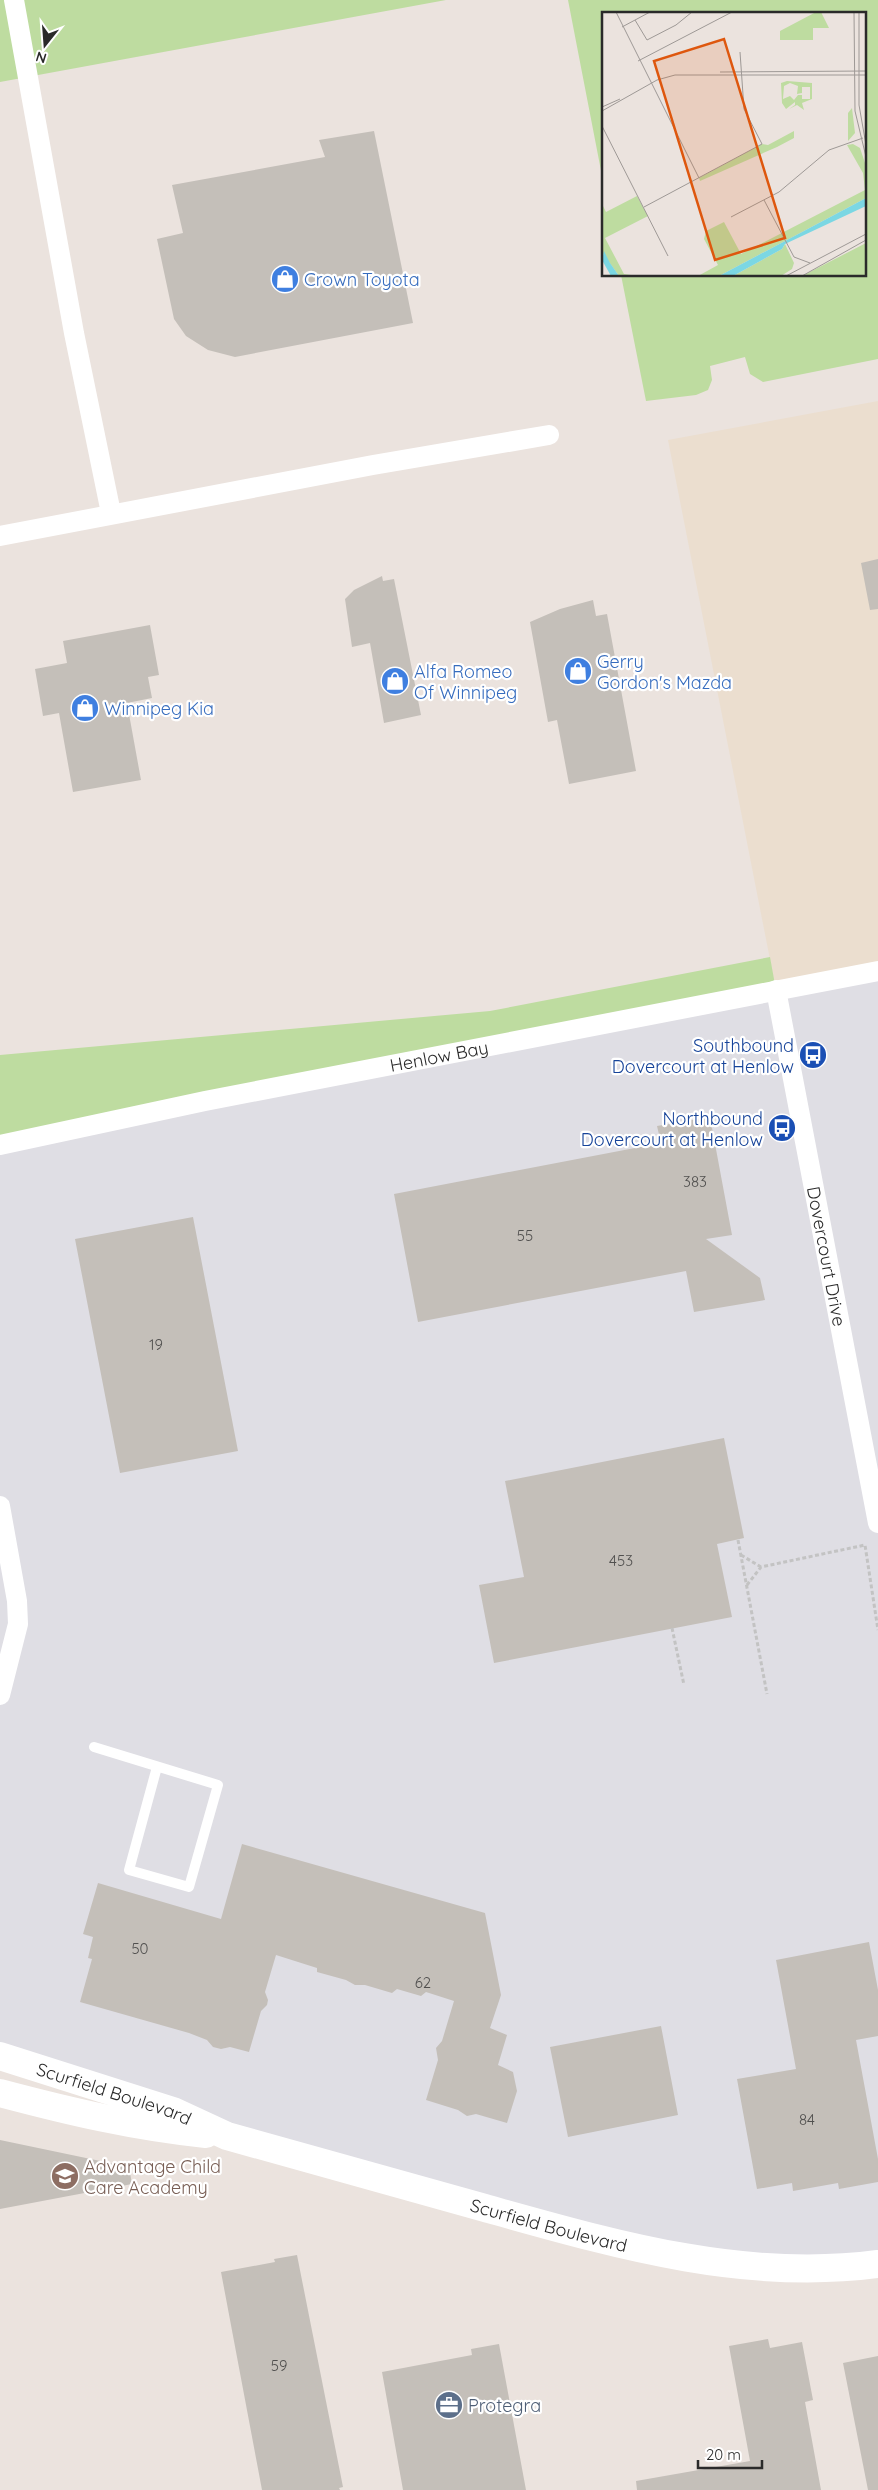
<svg xmlns="http://www.w3.org/2000/svg" width="878" height="2490" font-family="Quicksand,sans-serif">
	<rect width="100%" height="100%" fill="#ebe3de"/>
	<!-- industrial -->
	<path fill="#dfdee4" d="M878,971V2264L683,2258L0,2056V1145Z"/>
	<!-- education -->
	<path fill="#ebdecf" d="M878,401V971L776,990L668,440Z"/>
	<!-- green -->
	<path fill="#bedca0" d="M0,0H446L0,82Z
		M568,0H878V359L763,382L750,374L745,357L710,366L712,380L708,390L696,395L646,401L621,275H864V14H603V181Z
		M770,957L776,990L0,1145V1055L490,1011Z"/>
	<!-- building -->
	<path fill="#c4bfb9" d="M374,131L413,323L235,357L208,350L186,336L174,319L157,239L183,233L172,185L325,157L319,140Z
		M878,559V609L870,610L861,563Z
		M382,576L383,581L394,579L421,715L384,723L370,643L352,647L345,599L354,590Z
		M593,600L596,616L607,614L636,771L569,784L557,720L548,722L530,622L560,609Z
		M150,625L159,675L148,677L152,698L127,703L141,780L73,792L59,713L43,716L35,669L67,663L63,641Z
		M710,1117L732,1235L706,1239L760,1278L765,1300L694,1312L686,1271L418,1322L394,1194L661,1143L657,1126Z
		M193,1217L238,1451L120,1473L75,1239Z
		M724,1438L744,1538L717,1544L732,1617L494,1663L479,1585L524,1577L505,1481Z
		M242,1844L485,1913L501,1995L490,2028L507,2035L498,2065L513,2072L517,2091L507,2123L476,2114L467,2116L458,2110L426,2100L438,2060L436,2048L442,2041L454,2001L426,1992L421,1996L397,1989L392,1993L365,1985H355L346,1980L317,1972V1968L276,1955L265,1992L268,2000L267,2005L261,2011L249,2052L230,2047L221,2049L213,2047L207,2040L189,2033L80,2002L92,1959L88,1958L93,1937L83,1934L98,1883L221,1919Z
		M869,1942L878,1990V2036L856,2040L878,2159V2182L839,2189L838,2183L793,2191L792,2183L757,2189L737,2079L796,2069L776,1960Z
		M661,2026L678,2115L568,2137L550,2047Z
		M0,2140L129,2167L132,2184L0,2209Z
		M297,2255L343,2487L339,2488L340,2490H262L221,2272L275,2262L274,2259Z
		M768,2339L770,2348L802,2342L813,2400L805,2402L821,2490H637L636,2481L750,2461L729,2346Z
		M499,2344L526,2490H403L382,2372L472,2355L471,2349Z
		M878,2356V2490H868L843,2363Z"/>
	<g fill="none" stroke-linecap="round" stroke-linejoin="round">
		<!-- path -->
		<path stroke="#c3c3c3" stroke-width="3" stroke-dasharray="4 2.5" stroke-linecap="butt" d="M738,1540L767,1694
			M741,1555L761,1567
			M747,1585L761,1567L865,1545L878,1630
			M672,1628L684,1685"/>
		<!-- lane -->
		<path stroke="#fff" stroke-width="10" d="M94,1747L218,1785L189,1887L129,1870L157,1767"/>
		<!-- street -->
		<g stroke="#fff" stroke-width="20">
			<path d="M14,0L74,333L111,513"/>
			<path d="M0,536L373,465L549,435"/>
			<path id="s1" d="M776,990L878,1523"/>
			<path id="s2" d="M0,1145L205,1101L878,971"/>
			<path d="M0,1506L17,1601L18,1624L0,1695"/>
		</g>
		<!-- secondary -->
		<g stroke="#fff" stroke-width="28">
			<path id="s3" d="M0,2056L173,2111L227,2136C313,2160 399,2184 485,2208C614,2244 743,2282 878,2264"/>
			<path d="M0,2093C68,2111 135,2127 206,2134"/>
		</g>
	</g>
	<!-- icons -->
	<defs>
		<symbol id="shop-disc" viewBox="-11 -11 22 22"><circle r="9.5" fill="#3f7fe0" stroke="#fff"/><path d="M-5-2.5h2.3a2.7 3.5 0 0 1 5.4 0H5L5.5 6h-11ZM-1.5-2.5h3a1.5 2.3 0 0 0-3 0Z" fill="#fff"/></symbol>
		<symbol id="bus-disc" viewBox="-11 -11 22 22"><circle r="9.5" fill="#1a4fb4" stroke="#fff"/><path d="M-5-6H5V4H4V6H2V4H-2V6H-4V4H-5ZM-3.5-4V0h7V-4ZM-3.5 1.2v1.5H-2V1.2ZM2 1.2v1.5H3.5V1.2Z" fill="#fff"/></symbol>
		<symbol id="school-disc" viewBox="-11 -11 22 22"><circle r="9.5" fill="#8d6e63" stroke="#fff"/><path d="M0-5L7-2L0 1L-7-2ZM-4 1L0 2.5L4 1V4Q0 6-4 4Z" fill="#fff"/></symbol>
		<symbol id="office-disc" viewBox="-11 -11 22 22"><circle r="9.5" fill="#5c6f8a" stroke="#fff"/><path d="M-6-3h4V-5.5h4V-3h4V5H-6ZM-1-4.5V-3h2v-1.5ZM-6 0V1H6V0Z" fill="#fff"/></symbol>
	</defs>
	<g fill-rule="evenodd">
		<use href="#shop-disc" x="269" y="263" width="32" height="32"/>
		<use href="#shop-disc" x="562" y="655" width="32" height="32"/>
		<use href="#shop-disc" x="379" y="665" width="32" height="32"/>
		<use href="#shop-disc" x="69" y="692" width="32" height="32"/>
		<use href="#bus-disc" x="797" y="1039" width="32" height="32"/>
		<use href="#bus-disc" x="766" y="1112" width="32" height="32"/>
		<use href="#school-disc" x="49" y="2160" width="32" height="32"/>
		<use href="#office-disc" x="433" y="2389" width="32" height="32"/>
	</g>
	<g text-anchor="middle" dominant-baseline="central" stroke-width="4.5" stroke-linejoin="round" paint-order="stroke">
		<!-- number labels -->
		<g font-size="15" fill="#504f4e">
			<text x="695" y="1181">383</text>
			<text x="525" y="1235">55</text>
			<text x="156" y="1344">19</text>
			<text x="621" y="1560">453</text>
			<text x="140" y="1948">50</text>
			<text x="423" y="1982">62</text>
			<text x="807" y="2119">84</text>
			<text x="279" y="2365">59</text>
		</g>
		<!-- shop labels -->
		<g font-size="18" fill="#366cbe" stroke="#fff" text-anchor="start">
			<text x="304" y="279">Crown Toyota</text>
			<text x="597" y="661">Gerry<tspan x="597" dy="21">Gordon's Mazda</tspan></text>
			<text x="414" y="671">Alfa Romeo<tspan x="414" dy="21">Of Winnipeg</tspan></text>
			<text x="104" y="708">Winnipeg Kia</text>
		</g>
		<!-- transit labels -->
		<g font-size="18" fill="#164399" stroke="#fff" text-anchor="end">
			<text x="794" y="1045">Southbound<tspan x="794" dy="21">Dovercourt at Henlow</tspan></text>
			<text x="763" y="1118">Northbound<tspan x="763" dy="21">Dovercourt at Henlow</tspan></text>
		</g>
		<!-- street labels -->
		<g font-size="18" fill="#2a2a2a" stroke="#fff">
			<text stroke="none"><textPath href="#s2" startOffset="448">Henlow Bay</textPath></text>
			<text stroke="none"><textPath href="#s1" startOffset="271">Dovercourt Drive</textPath></text>
			<text stroke="none"><textPath href="#s3" startOffset="120">Scurfield Boulevard</textPath></text>
			<text stroke="none"><textPath href="#s3" startOffset="575">Scurfield Boulevard</textPath></text>
		</g>
		<!-- education labels -->
		<g font-size="18" fill="#785e54" stroke="#fff" text-anchor="start">
			<text x="84" y="2166">Advantage Child<tspan x="84" dy="21">Care Academy</tspan></text>
		</g>
		<!-- service labels -->
		<g font-size="18" fill="#4e5e75" stroke="#fff" text-anchor="start">
			<text x="468" y="2405">Protegra</text>
		</g>
	</g>
	<!-- overview -->
	<g transform="translate(602 12)">
		<rect width="264" height="264" fill="#ebe3de"/>
		<path d="M214,0H219L227,16H211V28H178V19ZM185,69L210,71V87L200,91L202,98L195,93L187,97L193,93V90L184,97L180,91L179,71ZM188,71L196,74L195,82L200,81V75H208V87H200V83H196L192,88L188,84L181,87L182,74ZM250,96L253,121L246,129V101ZM192,119V126L175,135L98,169L97,166L160,132L166,133ZM251,132L258,136L264,154V186L117,264H96L116,253L102,227L104,219L122,210L139,242L263,178L261,161L245,133ZM35,184L46,204L3,226L22,262L36,264H17L0,240V192L4,200ZM264,231V264H200ZM183,232L192,251L190,257L179,264H131L180,237Z" fill="#bedca0" fill-rule="evenodd"/>
		<path d="M264,186V194L183,232L180,237L131,264H117ZM2,239L8,251L17,264H9L0,248Z" fill="#7bd7e3"/>
		<path fill="none" stroke="#9e9996" stroke-width="1" d="M14,0L97,166M252,0L253,99L264,145M257,0V93L264,133M33,8L45,28L74,13L90,0M20,15L48,0M36,49L130,0M118,60L264,59M0,95L18,87M0,99L55,68L73,63H264M0,114L66,244M162,188L192,245M42,195L160,132L142,97L138,40M129,205L177,180L227,138L261,126M192,245L208,251M184,264L264,222M200,264L264,228"/>
		<path fill="#de570e" fill-opacity="0.15" stroke="#de570e" stroke-width="2.5" d="M122,27L183,226L113,248L52,49Z"/>
		<rect width="264" height="264" fill="none" stroke="#2a2a2a" stroke-width="2.5"/>
	</g>
	<!-- north arrow -->
	<g transform="translate(45 45) rotate(197)" stroke="#ffffff" stroke-width="4" paint-order="stroke">
	<path d="M0-4L9 19L0 12L-9 19Z" fill="#2a2a2a"/>
	<text y="-8" font-size="14" font-weight="bold" text-anchor="middle" fill="#2a2a2a">N</text>
	</g>
	<!-- scale -->
	<path d="M698 2460v8h64v-8" fill="none" stroke="#2a2a2a" stroke-width="2.5"/>
	<text x="706" y="2460" font-size="15" fill="#2a2a2a" stroke="#ffffff" stroke-width="4" paint-order="stroke">20 m</text>
</svg>
